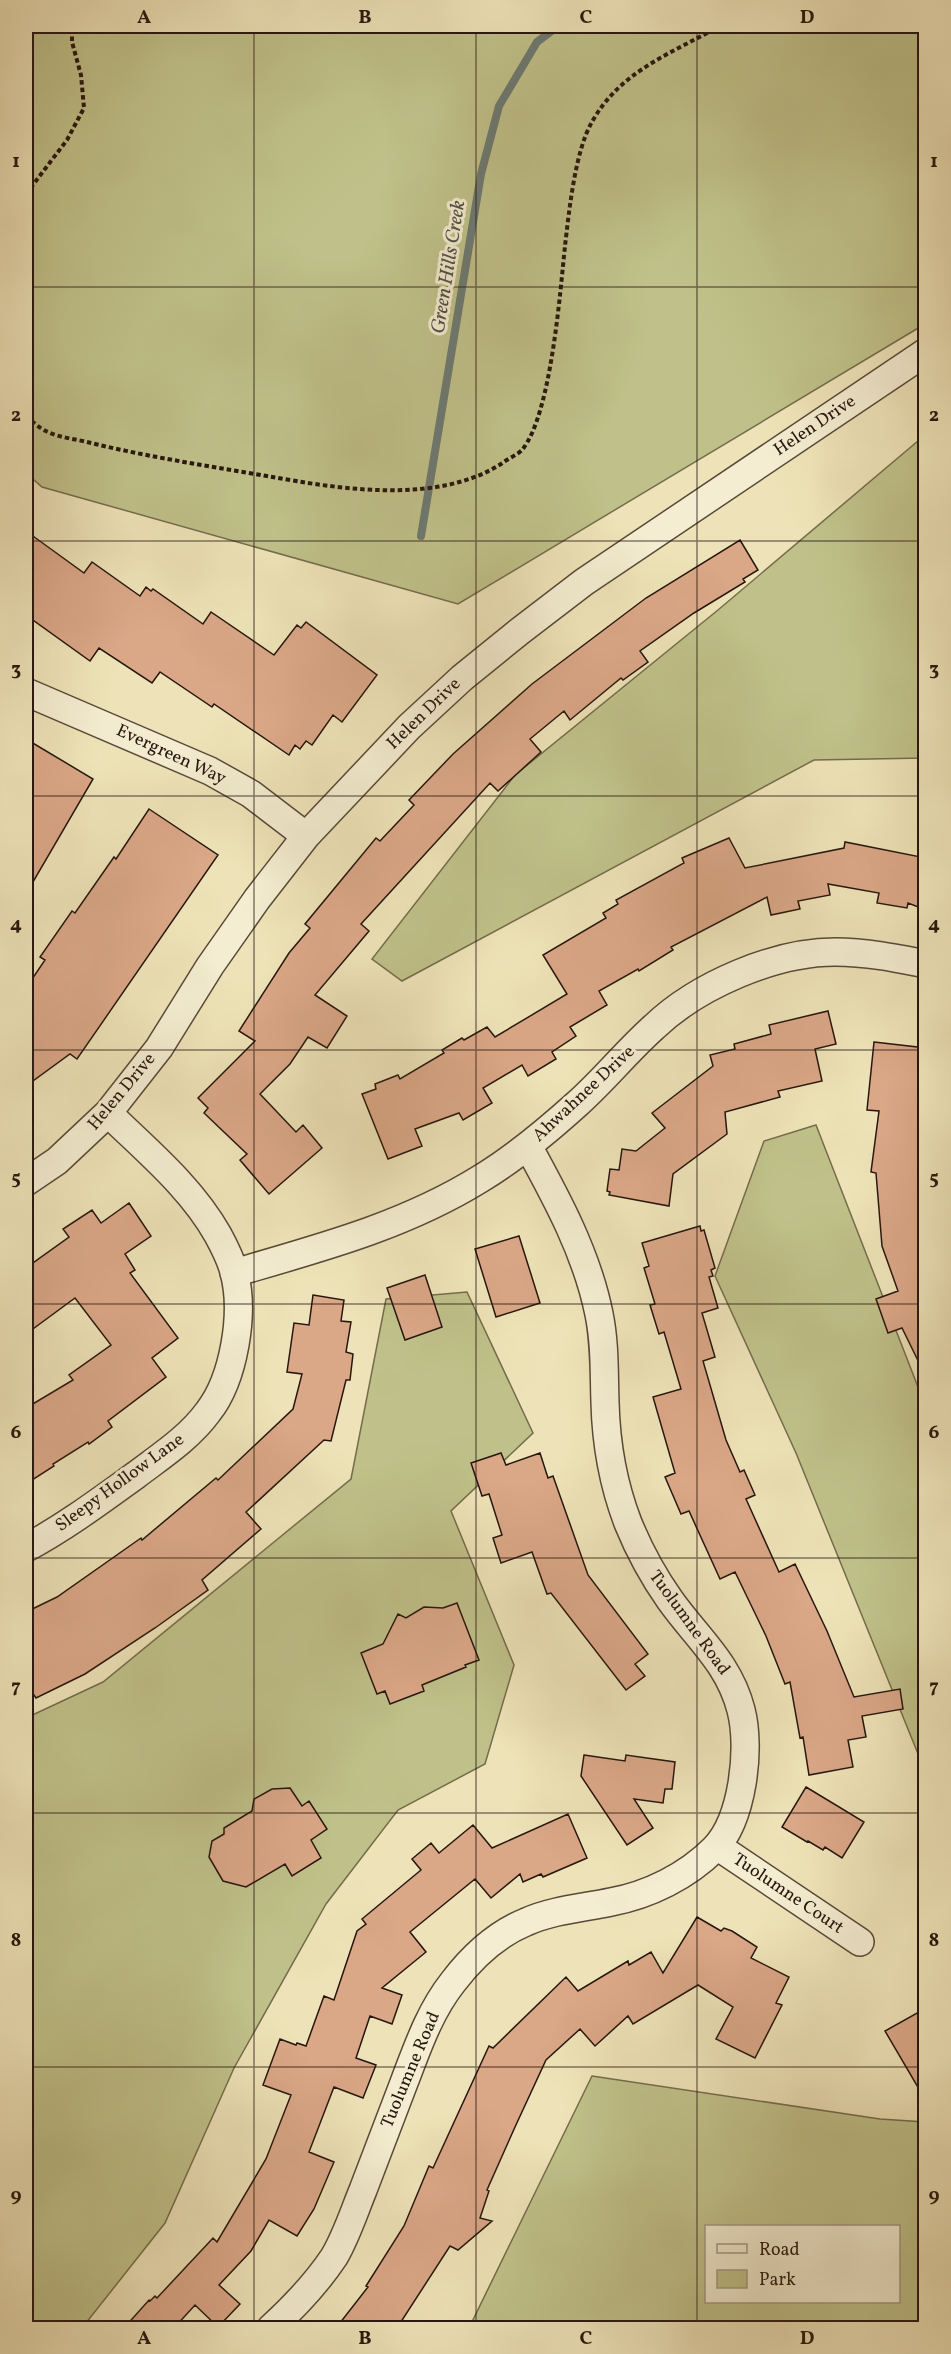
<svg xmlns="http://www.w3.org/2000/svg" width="951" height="2354" font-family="Vollkorn,serif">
	<rect width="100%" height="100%" fill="#eee3b8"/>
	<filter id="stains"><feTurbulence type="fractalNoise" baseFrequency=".00333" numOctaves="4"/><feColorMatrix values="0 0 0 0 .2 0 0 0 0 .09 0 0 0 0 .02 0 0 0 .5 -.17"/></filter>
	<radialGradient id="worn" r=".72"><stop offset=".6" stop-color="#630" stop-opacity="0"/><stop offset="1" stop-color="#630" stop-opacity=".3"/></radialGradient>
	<!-- green -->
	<path fill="#c0c18a" stroke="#746c4c" stroke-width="1.5" fill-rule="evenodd" d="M26,26H925V324L458,604L42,487L26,473Z
		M925,435V758L814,760L402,981L372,959L515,775L718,610Z
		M816,1125L925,1405V1771L796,1453L715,1276L764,1141Z
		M467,1292L533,1433L451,1511L514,1665L485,1764L398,1810L326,1904L234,2068L165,2223L82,2328H26V1718L103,1682L351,1479L386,1299Z
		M592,2076L880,2119L925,2122V2328H469ZM898,2226V2302H706V2226Z"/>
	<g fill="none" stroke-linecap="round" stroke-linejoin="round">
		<!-- stream -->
		<path stroke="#6c7a72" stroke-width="8" d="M421,536L481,174L499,106L537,42L558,26"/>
	</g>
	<!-- building -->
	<path fill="#daa787" stroke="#27160e" stroke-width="1.5" d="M26,531L84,573L92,562L140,596L146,587L151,591L153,589L203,624L211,612L274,655L297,625L301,628L306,622L377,675L342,722L333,715L312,745L306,741L300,749L295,745L289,755L214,704L212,707L160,672L152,683L99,648L90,661L26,615Z
		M740,540L758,570L743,579L745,582L694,613L640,651L648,662L623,680L621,678L570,720L564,711L530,739L541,752L498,791L490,783L361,924L369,931L315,995L347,1016L327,1048L308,1037L290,1064L260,1094L296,1132L303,1125L322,1148L269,1194L240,1160L247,1154L204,1113L208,1108L198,1098L255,1041L239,1031L289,953L310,928L305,924L376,838L380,841L414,805L409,800L453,754L532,684L646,598Z
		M26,739L93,779L26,894Z
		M149,809L218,855L77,1059L70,1054L26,1086V988L45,960L40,957L72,911L75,913L114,857L116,859Z
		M729,838L745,868L844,848L845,842L926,858V910L908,903L907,908L877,903L879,893L828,884L830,895L798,901L800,909L771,915L767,897L671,947L673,950L639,971L638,969L599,991L607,1005L570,1027L576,1036L552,1052L556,1059L528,1076L522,1065L483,1088L492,1103L463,1120L459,1113L415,1129L422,1146L388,1159L362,1094L376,1089L375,1084L398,1075L400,1079L444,1053L442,1050L462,1038L464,1040L487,1027L495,1037L567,994L543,955L606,918L603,913L618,904L616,900L684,863L682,858Z
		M828,1011L836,1044L815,1049L822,1081L778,1091L780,1097L725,1112L727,1134L673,1174L669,1206L609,1195L610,1192L607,1191L610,1169L619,1170L622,1149L636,1151L665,1128L652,1113L713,1066L710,1055L735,1049L734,1044L771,1034L769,1025Z
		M874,1042L926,1048V1377L902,1328L888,1333L876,1299L898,1291L882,1246L876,1173L871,1172L879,1111L867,1110Z
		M129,1203L151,1236L125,1254L135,1270L130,1273L178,1338L152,1358L166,1377L108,1421L112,1427L89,1444L88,1442L53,1464L54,1466L26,1484V1408L73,1380L69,1375L111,1345L75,1298L26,1334V1268L69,1237L63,1229L92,1210L101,1223Z
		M700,1226L701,1231L704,1230L715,1268L711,1270L713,1276L709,1277L718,1308L702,1313L715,1357L703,1361L726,1440L740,1472L744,1470L755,1495L746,1499L779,1572L795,1564L827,1631L854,1697L900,1689L903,1709L862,1716L866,1737L848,1740L853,1767L809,1775L803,1737L800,1738L790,1682L785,1684L766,1636L735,1572L720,1579L689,1511L681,1514L665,1477L675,1473L653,1397L681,1389L664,1332L659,1334L650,1305L655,1304L644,1268L649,1266L642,1243Z
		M519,1236L540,1303L496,1317L475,1249Z
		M425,1275L442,1327L405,1340L387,1288Z
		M313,1295L344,1300L341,1321L351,1322L346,1352L353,1354L350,1380H346L331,1441L324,1440L246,1512L261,1529L202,1580L208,1590L155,1628L85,1674L36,1698L34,1695L26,1700V1612L57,1597L141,1538L142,1540L216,1478L218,1480L293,1409L302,1374L287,1372L294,1323L309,1325Z
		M501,1453L506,1465L540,1453L548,1478L553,1476L588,1575L648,1654L635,1664L645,1676L626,1690L551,1593L547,1594L532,1552L501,1563L493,1538L502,1535L489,1494L482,1496L471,1463Z
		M457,1603L479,1660L465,1665L466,1667L422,1685L424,1691L390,1704L385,1691L377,1694L361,1653L383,1644L398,1614L406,1618L424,1607L443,1608Z
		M584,1755L625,1761L626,1755L675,1762L672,1789H665L663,1803L634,1799L653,1828L627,1845L581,1776Z
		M806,1787L864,1822L842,1858L825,1847L823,1850L808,1841L807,1842L782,1827Z
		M290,1788L302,1806L309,1801L327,1829L311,1840L321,1858L292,1876L285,1864L246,1887L223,1881L209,1857L212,1841L224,1834V1828L252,1811L254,1799L272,1789Z
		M568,1814L587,1858L543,1877L541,1874L523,1882L520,1874L491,1898L475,1879L410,1932L426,1952L382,1988L402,1995L392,2024L370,2016L356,2058L376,2065L363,2098L334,2087L309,2152L334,2162L314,2209L297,2236L269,2220L251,2251L219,2285L240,2304L218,2327L195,2305L174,2328H124L149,2300L150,2301L155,2296L157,2298L213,2238L217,2242L266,2159L291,2095L263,2085L280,2039L296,2045L297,2043L306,2046L324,1996L334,2000L357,1931L366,1924L362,1919L421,1870L412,1859L431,1843L439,1853L473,1825L492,1848Z
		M697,1917L721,1931L724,1928L732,1931L757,1947L751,1958L789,1977L776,2003L782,2005L755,2058L716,2039L733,2007L698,1985L633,2024L628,2016L595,2046L580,2029L546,2060L515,2127L487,2190L489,2191L480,2218L492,2221L458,2250L450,2246L397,2328H336L368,2287L366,2286L404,2226L429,2166L433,2168L489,2046L493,2048L566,1977L578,1991L628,1961L629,1965L651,1952L663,1973Z
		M926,2008V2101L885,2031Z"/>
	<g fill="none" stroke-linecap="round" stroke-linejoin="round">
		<defs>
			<path id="minor" d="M26,692L210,771L251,794L306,836
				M26,1182L57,1161L108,1113L159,1048L210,966L257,899L306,836L409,727L462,678L520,631L584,582L926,352
				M234,1273C320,1248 404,1226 480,1179C515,1158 547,1131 577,1104C604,1080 627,1051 654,1027C698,985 775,952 835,952C866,952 896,958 926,964
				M26,1548C65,1527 100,1501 136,1475C161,1456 189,1438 208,1412C234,1379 245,1313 234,1272C231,1260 224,1246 218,1235C191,1187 147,1151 108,1113
				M717,1846L860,1942
				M271,2328C295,2306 316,2284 334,2257C346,2237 354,2212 363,2190C377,2153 391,2117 405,2080C418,2046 430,2011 453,1982C472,1957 497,1934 526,1922C553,1910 582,1908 611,1902C649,1895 687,1876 714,1849C743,1820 751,1748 741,1710C729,1663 697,1638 670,1600C653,1576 639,1550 628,1523C613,1484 606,1444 605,1402C604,1372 605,1343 599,1314C587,1254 557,1199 528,1146"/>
		</defs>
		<!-- minor casing -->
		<use href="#minor" stroke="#594938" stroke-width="30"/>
		<!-- path -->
		<path stroke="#27160e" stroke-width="4" stroke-dasharray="4.5 3" stroke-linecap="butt" d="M26,194L67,140L84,108L81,75L72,42V26
			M26,416C32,421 39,428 46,431C59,438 77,439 91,443C149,457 208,466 267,476C339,489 436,505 501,464C507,459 517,455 522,450C551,415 560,293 565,246C569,212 575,151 592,122C620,71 672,53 720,26"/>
		<!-- minor -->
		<use href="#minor" stroke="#f4edd1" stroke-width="27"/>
	</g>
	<!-- grid -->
	<path fill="none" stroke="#27160e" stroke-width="1.5" stroke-opacity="0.55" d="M254,26V2328M476,26V2328M697,26V2328M26,287H926M26,541H926M26,796H926M26,1050H926M26,1304H926M26,1558H926M26,1813H926M26,2067H926"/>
	<g text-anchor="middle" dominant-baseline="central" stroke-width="6" stroke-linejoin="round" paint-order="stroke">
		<!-- street labels -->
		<g font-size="18" fill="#27160e" stroke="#f4edd1">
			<text transform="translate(815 426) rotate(-34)">Helen Drive</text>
			<text transform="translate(424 714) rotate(-44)">Helen Drive</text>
			<text transform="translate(171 755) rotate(25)">Evergreen Way</text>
			<text transform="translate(122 1092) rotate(-50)">Helen Drive</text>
			<text transform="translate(584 1094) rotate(-43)">Ahwahnee Drive</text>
			<text transform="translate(120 1483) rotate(-36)">Sleepy Hollow Lane</text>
			<text transform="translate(689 1623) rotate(54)">Tuolumne Road</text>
			<text transform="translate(788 1894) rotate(34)">Tuolumne Court</text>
			<text transform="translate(411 2070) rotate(-67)">Tuolumne Road</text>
		</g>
		<!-- water labels -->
		<g font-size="20" font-style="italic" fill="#4f5048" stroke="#f4edd1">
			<text transform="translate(449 267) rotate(-81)">Green Hills Creek</text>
		</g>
	</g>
	<!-- margin -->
	<rect width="951" height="2354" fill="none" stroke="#eee3b8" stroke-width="66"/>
	<!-- legend -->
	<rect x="705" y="2225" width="195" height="78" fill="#f4edd1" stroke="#a29783" stroke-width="1.5"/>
	<rect x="717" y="2244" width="30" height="9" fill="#f4edd1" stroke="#a29783" stroke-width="1.5"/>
	<text x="759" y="2255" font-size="18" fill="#27160e">Road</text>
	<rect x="717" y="2270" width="30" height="18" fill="#c0c18a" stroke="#a29783" stroke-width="1.5"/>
	<text x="759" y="2285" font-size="18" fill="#27160e">Park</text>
	<rect x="33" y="33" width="885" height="2288" fill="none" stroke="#27160e" stroke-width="2"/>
	<g font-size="20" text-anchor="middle" font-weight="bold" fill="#27160e">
		<text x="144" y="23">A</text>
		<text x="365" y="23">B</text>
		<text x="586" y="23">C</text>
		<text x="807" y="23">D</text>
		<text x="16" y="167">1</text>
		<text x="934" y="167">1</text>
		<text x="16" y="421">2</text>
		<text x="934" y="421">2</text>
		<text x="16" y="675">3</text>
		<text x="934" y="675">3</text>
		<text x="16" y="930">4</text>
		<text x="934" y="930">4</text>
		<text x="16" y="1184">5</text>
		<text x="934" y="1184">5</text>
		<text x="16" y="1438">6</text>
		<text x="934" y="1438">6</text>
		<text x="16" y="1692">7</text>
		<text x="934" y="1692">7</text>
		<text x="16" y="1946">8</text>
		<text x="934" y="1946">8</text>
		<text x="16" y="2201">9</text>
		<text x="934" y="2201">9</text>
		<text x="144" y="2344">A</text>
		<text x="365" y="2344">B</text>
		<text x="586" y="2344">C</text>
		<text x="807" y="2344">D</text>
	</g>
	<rect width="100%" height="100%" filter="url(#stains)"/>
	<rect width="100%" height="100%" fill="url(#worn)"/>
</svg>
